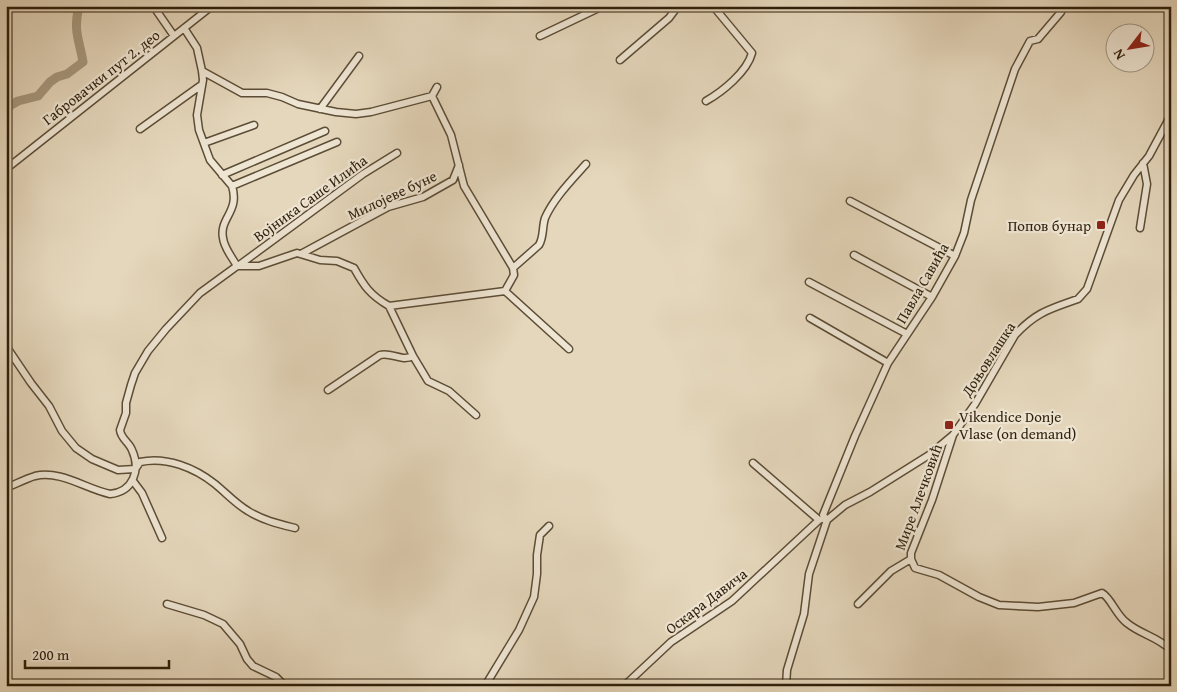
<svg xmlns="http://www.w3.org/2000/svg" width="1177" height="692" font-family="'Gentium Book Plus',serif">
	<rect width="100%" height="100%" fill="#e5d7bc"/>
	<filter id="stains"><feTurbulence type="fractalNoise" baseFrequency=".004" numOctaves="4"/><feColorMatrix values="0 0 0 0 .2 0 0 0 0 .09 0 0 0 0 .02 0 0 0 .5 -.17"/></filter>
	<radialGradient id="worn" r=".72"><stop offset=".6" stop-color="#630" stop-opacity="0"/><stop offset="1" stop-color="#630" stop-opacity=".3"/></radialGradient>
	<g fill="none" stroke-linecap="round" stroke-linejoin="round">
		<!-- river -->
		<path stroke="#a7987f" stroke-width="9" d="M6,110L11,105L18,101L38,96L50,82L57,77L67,74L83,62C79,38 73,32 79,6"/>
		<defs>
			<path id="minor" d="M155,6L156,10L174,36
				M184,28L197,48L202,71L203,80L197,115L199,130L210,160L232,186C240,212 219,218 223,238C224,248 232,257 237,266
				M540,36L603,6
				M620,60L669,18L678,6
				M202,71L242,93H267L282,97L298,104L336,112L356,114L371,112L432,96
				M437,87L432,96L451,135L464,186L513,268L514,275L505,291
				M706,101C722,92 747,72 752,53L713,6
				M320,109L359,56
				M140,129L200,86
				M204,143L254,125
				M6,169L212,6
				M222,175L325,131
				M232,186L337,142
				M850,201L955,256
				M1140,228L1147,184L1143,163
				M301,254L388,207L423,197L453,180L459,165
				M854,255L932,297
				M237,266H259L297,253L320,260L337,261L354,268C364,286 370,295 389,306L505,291
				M238,266L363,174L397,153
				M513,268L539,245C544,237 542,227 545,218C554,198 571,181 586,164
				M809,282L907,334
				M505,291L569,349
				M389,306L413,356L428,381L449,391L476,415
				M810,318L888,363
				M6,346L31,383L49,406L62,431L76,448L92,459L118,470L135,469
				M328,390L380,355C392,352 401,362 413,356
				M953,435L932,500L911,553V559L915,568L939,575L979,597L999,605L1038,607L1074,603L1102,593C1111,598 1116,615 1127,623C1140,634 1158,637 1171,650
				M753,463L819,520
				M136,468L140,462C166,456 195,468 215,484C226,493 236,504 248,511C262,520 279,524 295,528
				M133,481L142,493L162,538
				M6,488C16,484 25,479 35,476C61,470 86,489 110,494C133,492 141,470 132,450C129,442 121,439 120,430L126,413V403L131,385L135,373L148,351L166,329L200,293L237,266
				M827,520L823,515L825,510L855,436L888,363L932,297L955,256L964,233L971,200L1015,69L1030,41L1038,39L1061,12L1063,6
				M167,604L204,615L223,624L240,644L247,659L253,666L276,677L285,686
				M858,604L891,571L911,559
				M485,686L519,630L534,597L537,574V555L540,535L549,526
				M624,686L671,642L732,601L819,520L825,518
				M786,686L787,670L804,614L809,574L827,520L845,505L870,492L929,455L953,435L975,404L1015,335C1036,312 1050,309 1078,299L1087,289L1119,200L1134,175L1149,156L1171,115"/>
		</defs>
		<!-- minor casing -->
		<use href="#minor" stroke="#5c4d36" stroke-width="9"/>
		<!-- minor -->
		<use href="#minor" stroke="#eee5d3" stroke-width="6"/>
	</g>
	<!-- markers -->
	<g fill="#8f2418" stroke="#eee5d3" stroke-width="2">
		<rect x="1096" y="220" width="10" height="10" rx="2.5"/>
		<rect x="944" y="420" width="10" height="10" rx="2.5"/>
	</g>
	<g text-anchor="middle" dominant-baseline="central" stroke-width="4.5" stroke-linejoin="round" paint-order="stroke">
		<!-- street labels -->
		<g font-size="15" fill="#2e1f0a" stroke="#eee5d3">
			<text transform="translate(101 77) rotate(-38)">Габровачки пут 2. део</text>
			<text transform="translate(392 195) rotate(-25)">Милојеве буне</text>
			<text transform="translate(310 198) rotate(-36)">Војника Саше Илића</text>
			<text transform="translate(922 283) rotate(-60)">Павла Савића</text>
			<text transform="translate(988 359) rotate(-57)">Доњовлашка</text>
			<text transform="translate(918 497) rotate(-70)">Мире Алечковић</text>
			<text transform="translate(706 601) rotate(-37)">Оскара Давича</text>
		</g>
		<!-- poi labels -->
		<g font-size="15" fill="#2e1f0a" stroke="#eee5d3" text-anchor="end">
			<text x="1091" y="225">Попов бунар</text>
			<text x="959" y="416" text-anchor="start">Vikendice Donje<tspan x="959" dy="17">Vlase (on demand)</tspan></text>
		</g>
	</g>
	<!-- margin -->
	<rect width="1177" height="692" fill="none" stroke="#e5d7bc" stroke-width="25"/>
	<rect x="8" y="8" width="1162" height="677" fill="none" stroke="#2e1f0a" stroke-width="2.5"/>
	<rect x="12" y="12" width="1152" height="667" fill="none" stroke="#2e1f0a"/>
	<!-- north arrow -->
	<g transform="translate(1130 48) rotate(239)"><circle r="24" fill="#eee5d3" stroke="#a19683"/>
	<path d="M0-4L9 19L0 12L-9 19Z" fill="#8f2418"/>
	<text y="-8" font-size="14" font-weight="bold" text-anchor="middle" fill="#2e1f0a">N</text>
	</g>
	<!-- scale -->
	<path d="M25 660v8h144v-8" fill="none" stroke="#2e1f0a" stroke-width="2.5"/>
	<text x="32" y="660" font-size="15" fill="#2e1f0a" stroke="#eee5d3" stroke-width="4" paint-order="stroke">200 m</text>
	<rect width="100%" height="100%" filter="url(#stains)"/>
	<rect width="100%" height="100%" fill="url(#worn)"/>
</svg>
